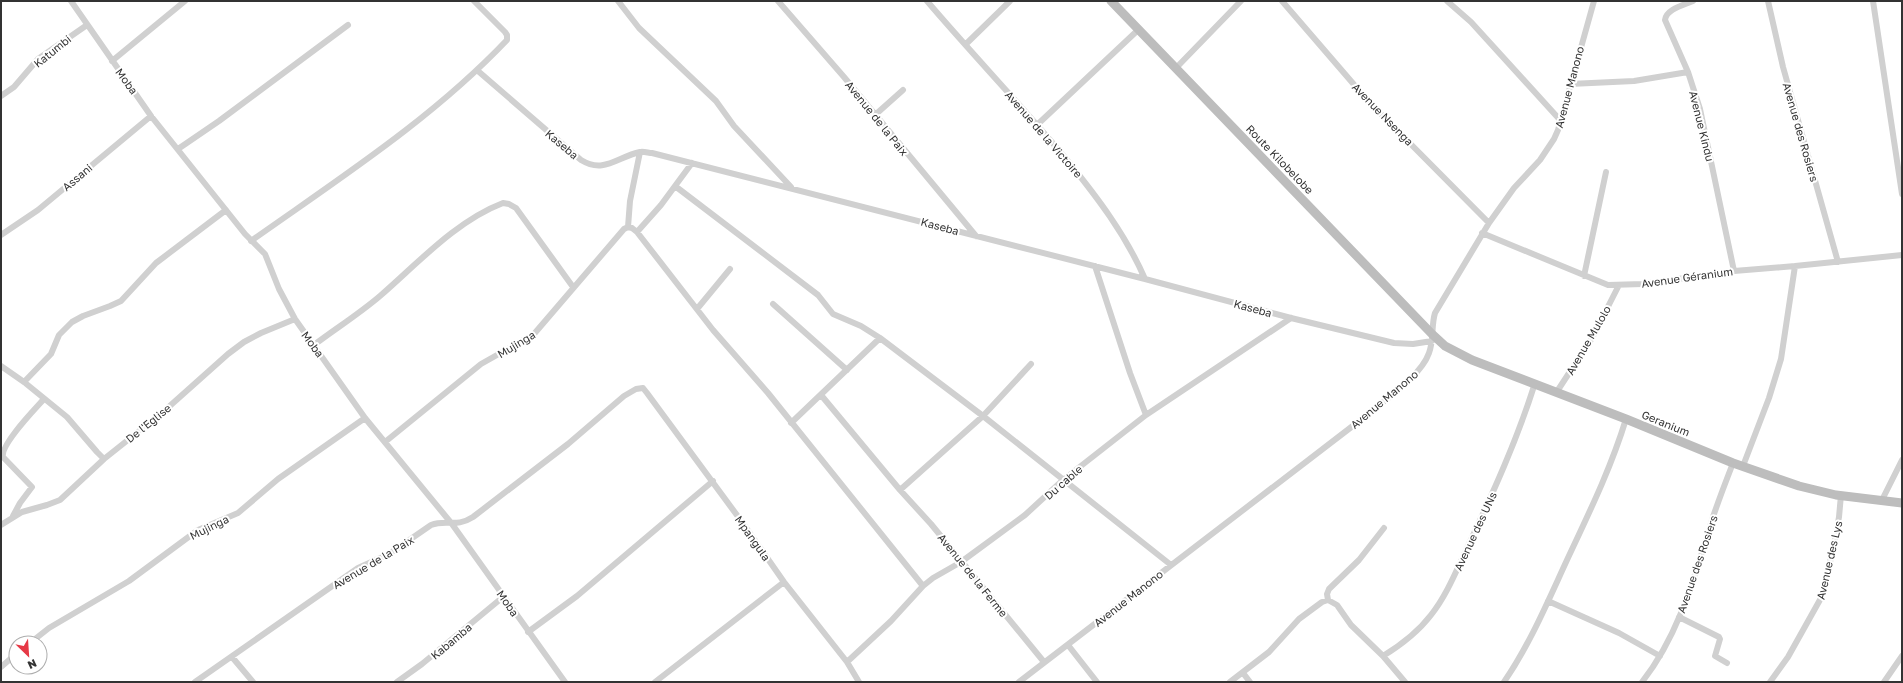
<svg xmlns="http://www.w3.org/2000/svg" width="1903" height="683" font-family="'Golos Text',sans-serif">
	<rect width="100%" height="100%" fill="#fff"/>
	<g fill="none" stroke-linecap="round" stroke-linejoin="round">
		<!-- street -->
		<path stroke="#d0d0d0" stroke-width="6" d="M71,1L151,116L245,234L265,254L279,289L295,319L365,418L452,524L565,682
			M618,1L639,28L716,101L734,126L791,187
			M778,1L844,77L976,236
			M927,1C973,55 1022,106 1067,160C1097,197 1126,235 1145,279
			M1282,1L1369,102L1489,223
			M1447,1L1471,22L1561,121
			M1693,1C1684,5 1666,9 1665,20L1688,72L1700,109L1734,271
			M1768,1L1783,67L1838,262
			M1873,1L1902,194
			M966,44L1010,1
			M112,61L185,1
			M1176,68L1241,1
			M478,71L581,160C604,174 617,157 640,152C643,151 649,153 652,153L1145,279L1291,318L1394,343L1413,344L1432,341
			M1570,84L1634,81L1688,72
			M1,96L14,87L38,59L87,25
			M875,115L903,90
			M1038,124L1138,30
			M178,149L219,121L348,25
			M692,163L675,186L818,295L833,314L861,326L880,338L983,416L1171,565
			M628,227L632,228L637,232L713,330L768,393L923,586
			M628,227L630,201L640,152
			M637,232L661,205L675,186
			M1482,233L1608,285L1643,284L1734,271L1795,266L1902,255
			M1,235L38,210L151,116
			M251,241C340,178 432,119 507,40V35L505,32L474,1
			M1095,266L1130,373L1146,415
			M1584,276L1606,172
			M773,304L847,370
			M697,309L730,269
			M314,345C335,329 359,314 380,296C418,263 456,221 503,203L509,204L516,208L573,287
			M1,366L24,382L67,417L97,452L104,459
			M24,382L51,354L59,335L72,322L83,316L110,306L121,301L156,263L226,210
			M1556,393L1592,338L1619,285
			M821,395L900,490L931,524L1044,662
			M791,423L880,338
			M385,442L481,364L534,334L624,229L628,227
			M1743,466L1769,398L1781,359L1795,266
			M900,490L983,416L1031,364
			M1882,500L1902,460
			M13,516L20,503L32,487L3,457C0,445 35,409 44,399
			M1,525L22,512L47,505L60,500L104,459L163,412L228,354L244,342L261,333L295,319
			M1328,600L1327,594L1329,589L1359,560L1384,528
			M1548,601L1619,633L1660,656
			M1679,617L1719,637L1720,639L1715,656L1727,663
			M528,632L577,596L713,481
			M30,643L49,628L129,581L198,530L238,513L278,479L365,418
			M1068,645L1097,682
			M1383,656C1401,645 1418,632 1431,615C1447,595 1457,569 1468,546C1493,493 1517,440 1535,383
			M232,657L253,682
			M847,662L891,621L923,586L933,578L961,562L1025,515L1063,480L1146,415L1291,318
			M1,667L16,654
			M1243,673L1250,682
			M195,682L358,568L389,554L431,525C447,519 456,528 473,517L568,444L624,396L636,389L643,388L647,393L742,522L784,582L847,662L859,682
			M397,682L422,664L503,597
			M655,682L784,582
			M1019,682L1367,415C1386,399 1421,376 1429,353C1434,340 1431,326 1435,313L1489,223L1514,188L1540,160L1554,139L1558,130L1594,1
			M1230,682L1269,652L1299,619L1322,602L1328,600L1337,605L1351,625L1383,656L1405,682
			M1504,682C1530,644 1548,601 1567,560C1589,513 1611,468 1626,419
			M1642,682C1680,634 1695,574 1713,517C1719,499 1726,481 1733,463
			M1770,682L1788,657L1821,598L1833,550L1839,517L1841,495
			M1884,682L1902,656"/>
		<!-- secondary -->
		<path stroke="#bdbdbd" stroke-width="9" d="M1111,1L1432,334L1445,346L1472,360L1626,419L1733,463L1799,486L1836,495L1902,503"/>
	</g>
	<g text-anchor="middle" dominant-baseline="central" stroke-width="4" stroke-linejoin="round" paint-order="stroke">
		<!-- street labels -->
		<g font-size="11" fill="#333" stroke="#fff">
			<text transform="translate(52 51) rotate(-39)">Katumbi</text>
			<text transform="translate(127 81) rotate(54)">Moba</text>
			<text transform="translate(1569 87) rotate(-75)">Avenue Manono</text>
			<text transform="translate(1383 114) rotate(46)">Avenue Nsenga</text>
			<text transform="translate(877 118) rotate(51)">Avenue de la Paix</text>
			<text transform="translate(1702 126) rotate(76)">Avenue Kindu</text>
			<text transform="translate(1801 132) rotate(74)">Avenue des Rosiers</text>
			<text transform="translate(1044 134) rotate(49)">Avenue de la Victoire</text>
			<text transform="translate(562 144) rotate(40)">Kaseba</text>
			<text transform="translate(1280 159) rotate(46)">Route Kilobelobe</text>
			<text transform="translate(77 177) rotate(-40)">Assani</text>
			<text transform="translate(940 226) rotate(15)">Kaseba</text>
			<text transform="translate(1687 277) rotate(-8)">Avenue Géranium</text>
			<text transform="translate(1253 308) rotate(15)">Kaseba</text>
			<text transform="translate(1588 340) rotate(-60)">Avenue Mulolo</text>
			<text transform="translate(313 344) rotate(54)">Moba</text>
			<text transform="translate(516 344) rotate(-31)">Mujinga</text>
			<text transform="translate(1384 399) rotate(-40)">Avenue Manono</text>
			<text transform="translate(148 423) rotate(-39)">De l'Eglise</text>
			<text transform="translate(1666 423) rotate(22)">Geranium</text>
			<text transform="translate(1063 482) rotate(-41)">Du cable</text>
			<text transform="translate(209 527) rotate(-26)">Mujinga</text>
			<text transform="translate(1475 531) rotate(-65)">Avenue des UNs</text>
			<text transform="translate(753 538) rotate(55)">Mpangula</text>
			<text transform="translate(1829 560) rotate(-77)">Avenue des Lys</text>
			<text transform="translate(373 562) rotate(-31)">Avenue de la Paix</text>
			<text transform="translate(1697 564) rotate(-71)">Avenue des Rosiers</text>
			<text transform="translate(973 575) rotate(51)">Avenue de la Ferme</text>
			<text transform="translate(1128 598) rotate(-38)">Avenue Manono</text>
			<text transform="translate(508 603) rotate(55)">Moba</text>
			<text transform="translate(451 641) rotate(-40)">Kabamba</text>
		</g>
	</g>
	<!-- border -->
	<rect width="1903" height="683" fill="none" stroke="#333333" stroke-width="4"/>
	<!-- north arrow -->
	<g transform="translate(28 655) rotate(155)"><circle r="19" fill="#ffffff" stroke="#adadad"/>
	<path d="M0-3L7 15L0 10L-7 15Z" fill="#e63946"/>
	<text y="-6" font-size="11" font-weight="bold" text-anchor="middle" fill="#333333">N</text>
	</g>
</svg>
